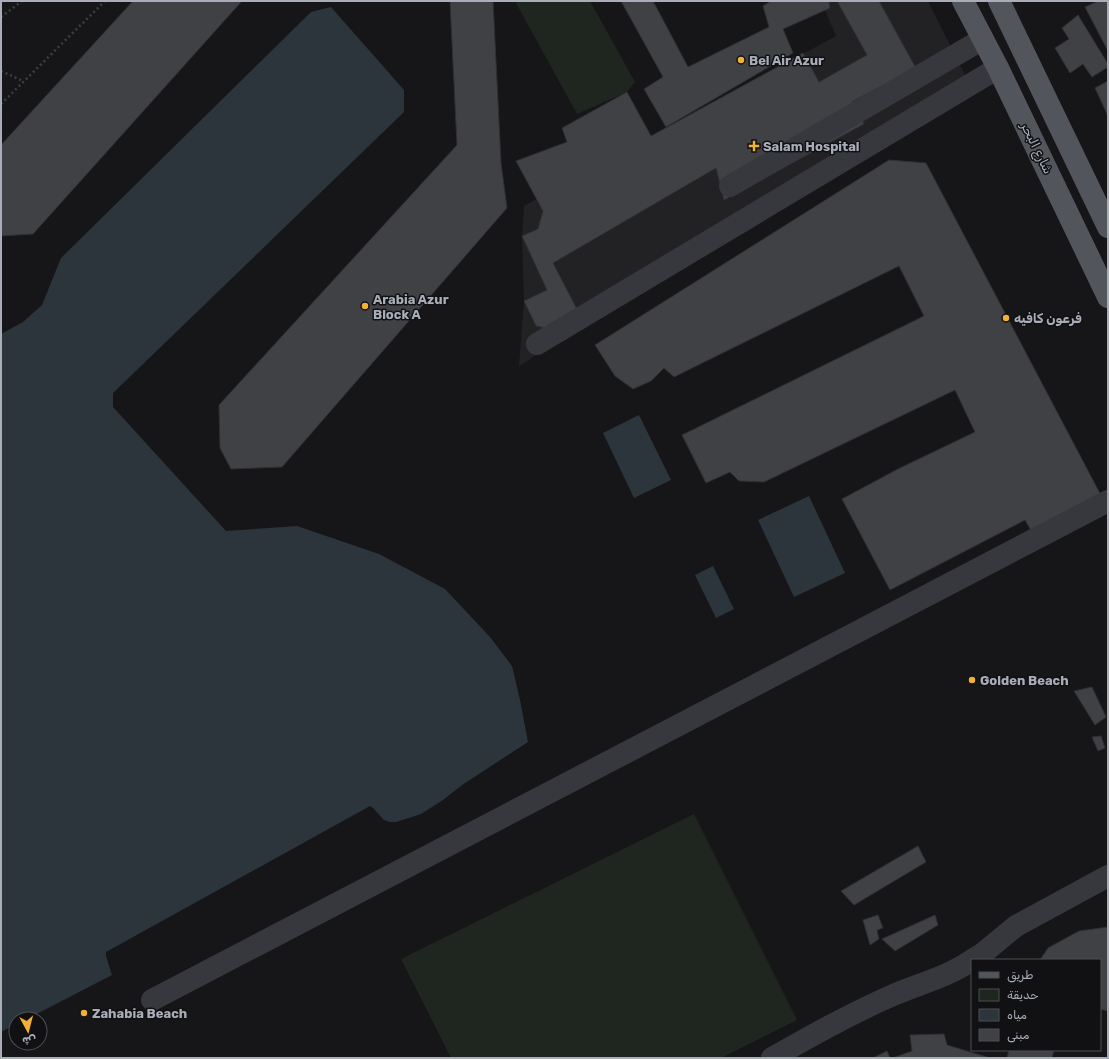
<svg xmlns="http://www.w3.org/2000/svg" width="1109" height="1059" font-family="Rubik,Vazirmatn,sans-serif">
	<rect width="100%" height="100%" fill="#161618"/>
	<!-- built -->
	<path fill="#222225" d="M821,1H928L970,85L519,366L524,301L522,236L524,206L836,36Z"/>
	<!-- green -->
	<path fill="#1e261f" d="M521,1H590L635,82L627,92L577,114L516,3Z
		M694,814L797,1020L721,1058H451L401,959Z"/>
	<!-- water -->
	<path fill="#2c353c" d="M331,7L404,90V112L113,393V407L226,531L297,526L379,554L445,589L490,637L512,666L520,700L528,742L462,785L443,800L421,814L396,822H390L384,820L373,808L370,806L106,952V956L112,975L27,1019H16V1024L1,1032V334L23,322L42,305L61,258L311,12Z
		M639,415L671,480L634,498L603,433Z
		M809,496L845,573L794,597L758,520Z
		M713,566L734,609L716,618L695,575Z"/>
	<!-- building -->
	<path fill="#404145" stroke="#303034" d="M133,1H242L33,234L1,236V145Z
		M450,1H493L501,163L507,208L282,467L231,469L220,448L219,405L457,145Z
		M621,1H653L688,67L769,27L763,6L771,1H829L830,8L783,29L793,53L666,127L644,89L663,77Z
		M837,1H879L923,81L878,88L852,102L864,124L724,200L716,168L553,263L580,315L556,330L536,326L524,301L547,290L522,236L538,229L543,211L516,161L567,142L562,128L627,92L651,136L803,53L819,82L867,55Z
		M1098,1H1108V51L1085,7Z
		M1078,15L1108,64V67L1092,77L1083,64L1070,73L1055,48L1069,39L1062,28Z
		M1108,81V116L1095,88Z
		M889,160L926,163L1105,503L1036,539L1025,520L890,590L842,499L898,469L975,432L955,390L764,482L739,481L730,472L706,483L682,435L924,316L899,266L674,377L664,368L651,381L633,389L615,376L595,345Z
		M1092,687L1106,717L1095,725L1074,691Z
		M1101,736L1105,748L1098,751L1092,737Z
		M918,846L926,862L854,905L841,891Z
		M878,915L883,928L877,930L879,939L870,945L863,920Z
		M935,915L938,925L895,951L882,939Z
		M1108,927V1011L1100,1009V960H1040L1048,948L1079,931Z
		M944,1034L947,1045L990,1058H893L912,1051L910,1035Z
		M1009,1050H1054L1052,1058H1007Z
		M887,1051L890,1058H873Z"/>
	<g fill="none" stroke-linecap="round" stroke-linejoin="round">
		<!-- path -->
		<path stroke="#3d3f44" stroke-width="2.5" stroke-dasharray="2 3" stroke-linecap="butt" d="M1,17L22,1
			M1,71L23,81
			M1,104L105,1"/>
		<!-- minor -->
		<path stroke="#37383d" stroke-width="22" d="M730,186L983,39
			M537,344L998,68
			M972,960L982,954L1016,926L1108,876
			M152,1000L1108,501
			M772,1058C811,1036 850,1014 891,996C918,984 948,977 972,960"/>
		<!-- major -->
		<path stroke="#53555c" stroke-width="22" d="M963,1L998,68L1108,297
			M999,1L1108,227"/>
	</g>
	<!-- markers -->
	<g fill="#f2b134" stroke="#111113" stroke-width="1.5">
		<circle cx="741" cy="60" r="4"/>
		<path d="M752 140h4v4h4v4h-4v4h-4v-4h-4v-4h4z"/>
		<circle cx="365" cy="306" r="4"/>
		<circle cx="1006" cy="318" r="4"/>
		<circle cx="972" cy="680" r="4"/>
		<circle cx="84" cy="1013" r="4"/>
	</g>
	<g text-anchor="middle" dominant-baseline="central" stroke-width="3" stroke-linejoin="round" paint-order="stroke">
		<!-- poi labels -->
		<g font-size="13" font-weight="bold" fill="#a8adb8" stroke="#111113" text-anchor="start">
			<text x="749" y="60">Bel Air Azur</text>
			<text x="763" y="146">Salam Hospital</text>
			<text x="373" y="299">Arabia Azur<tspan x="373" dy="15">Block A</tspan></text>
			<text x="1014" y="318">فرعون كافيه</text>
			<text x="980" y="680">Golden Beach</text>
			<text x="92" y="1013">Zahabia Beach</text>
		</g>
		<!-- street labels -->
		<g font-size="13" fill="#a8adb8" stroke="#111113">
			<text transform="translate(1037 148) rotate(64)">شارع البحر</text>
		</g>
	</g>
	<!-- border -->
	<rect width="1109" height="1059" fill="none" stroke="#a8adb8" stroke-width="4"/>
	<!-- legend -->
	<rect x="971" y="959" width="130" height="92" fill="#111113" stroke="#4d4f55"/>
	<rect x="979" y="972" width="20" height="6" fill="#53555c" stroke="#4d4f55"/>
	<text x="1007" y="979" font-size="12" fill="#a8adb8">طريق</text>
	<rect x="979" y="989" width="20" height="12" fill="#1e261f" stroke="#4d4f55"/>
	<text x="1007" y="999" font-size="12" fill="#a8adb8">حديقة</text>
	<rect x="979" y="1009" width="20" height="12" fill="#2c353c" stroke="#4d4f55"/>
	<text x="1007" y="1019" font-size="12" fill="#a8adb8">مياه</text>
	<rect x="979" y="1029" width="20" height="12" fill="#404145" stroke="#4d4f55"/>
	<text x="1007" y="1039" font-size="12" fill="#a8adb8">مبنى</text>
	<!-- north arrow -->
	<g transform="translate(28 1031) rotate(173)"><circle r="19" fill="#111113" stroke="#4d4f55"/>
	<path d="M0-3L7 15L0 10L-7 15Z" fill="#f2b134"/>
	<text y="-6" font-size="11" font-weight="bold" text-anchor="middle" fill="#a8adb8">ش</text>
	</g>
</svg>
